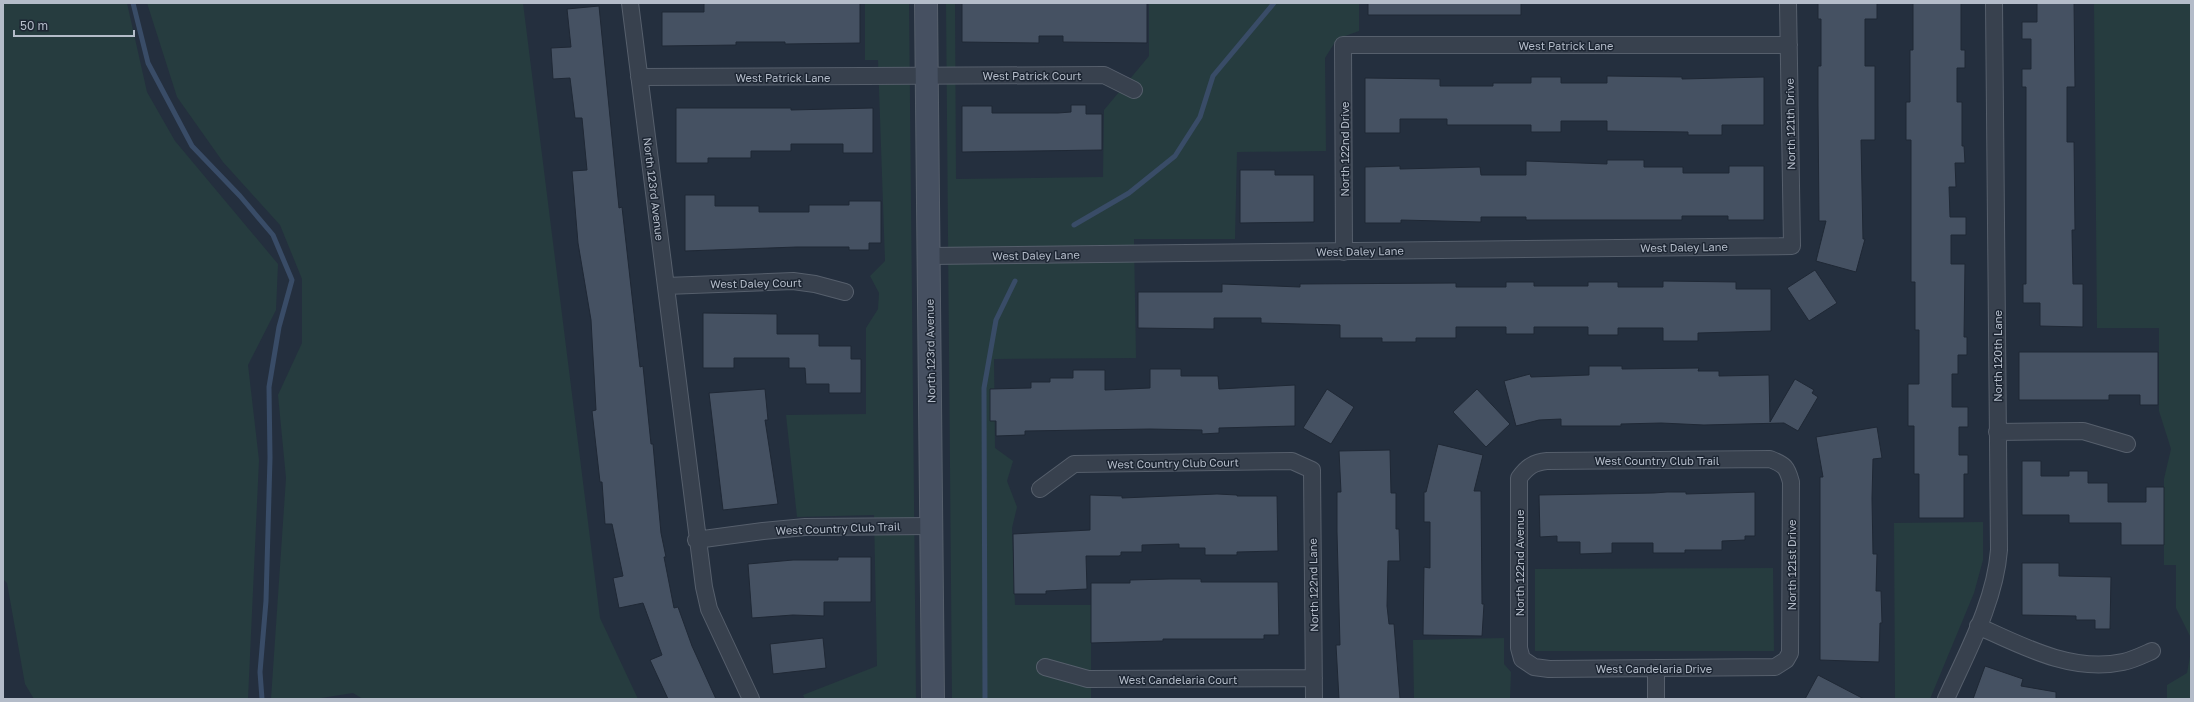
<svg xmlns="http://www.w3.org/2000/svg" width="2194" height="702" font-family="'Golos Text',sans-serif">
	<rect width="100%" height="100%" fill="#242f3e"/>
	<!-- green -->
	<path fill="#263c3f" d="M3,3H127L147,92L175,141L278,264L276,310L248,365L259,460L248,699H34L25,684L7,583L3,579Z
		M147,3H523L600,618L638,699H363L353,693L315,699H271L286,478L278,395L302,343V279L280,225L223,162L177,97Z
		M865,3H909L916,699H805L803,695L877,666L874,515L797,517L786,415L866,414V328L878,309L879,293L870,276L885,261L878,60H865Z
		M946,3H955L956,179L1103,177L1104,110L1149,56V3H1359V31L1337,39L1325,58L1326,151L1237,152L1235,239H1134L1136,358L994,359L995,448L1013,461L1007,481L1017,507L1012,528L1015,605H1091V699H952Z
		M2094,3H2191V638L2176,608V565H2164V479L2171,449L2159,411V328H2097Z
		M1983,522V560L1974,593L1930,699H1895L1894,523Z
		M1773,568L1774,651H1535V569Z
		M1504,638V664L1511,672L1510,699H1414L1413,640Z
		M2191,651V699H2167V685L2187,673Z"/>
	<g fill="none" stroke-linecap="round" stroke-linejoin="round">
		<!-- stream -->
		<path stroke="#394c67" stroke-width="5" d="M133,3L148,63L192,146L240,196L273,235L292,280L279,327L269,387L270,458L266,601L260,672L262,699
			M1074,225L1129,193L1175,156L1200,117L1213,76L1274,3
			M985,699L984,388L996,320L1015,281"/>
	</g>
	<!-- building -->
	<path fill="#455162" stroke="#1f2835" d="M704,3H860V43L785,44V42H736V45L662,46V12H704Z
		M962,3H1147V43L1063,42V36H1039V43L962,42Z
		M1368,3H1521V15H1368Z
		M1818,3H1877V19H1865V66H1875V140H1861L1863,239H1865L1856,272L1816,261L1826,221H1819L1818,106V66H1821V19H1818Z
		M1913,3H1961V50H1965V68H1957V102H1962V146H1964L1965,163H1955L1956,187H1949L1950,217H1966V235H1951V264H1965L1964,337H1967V355H1958V374H1952V407H1968V427H1959V455H1968V474H1964V518H1919V474H1914V426H1908V384H1919V330H1915V282H1911V140H1906V102H1910V50H1913Z
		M2037,3H2074L2075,87H2067V142H2074L2075,230H2072L2073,284H2083V327L2040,326V303H2023V284H2026V87H2022V69H2031V39H2022V22H2037Z
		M599,6L619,208L622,207L640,367L643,366L651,444H653L661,533L666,557H664L674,608L678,607L692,646L716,699H668L650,660L662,655L643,603L619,608L613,578L623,576L612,524H605L602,482H600L592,411L596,410L591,320L578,243L572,171L587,170L582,118H575L570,78L553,79L551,48L571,47L567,9Z
		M1607,76L1682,77V79L1764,77V125H1722V135H1688V132L1607,131V121H1561V132H1531V125H1447V119H1400V133H1365V78L1440,79V86H1493V83H1531V77H1561V83H1607Z
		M1071,105H1086V114H1102V150L962,152V106H992V113H1058L1071,112Z
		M676,108H791V110L873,108V153H843V144H791V151H751V158H708V163H676Z
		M1607,160H1644V167H1683V173H1729V166H1764V220H1728V216H1682V220H1526V217H1481V222L1401,220V223H1365V167L1400,166V169L1480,167L1481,175H1526V161L1607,164Z
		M1240,170H1275V175H1314V222L1240,223Z
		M685,195H715V206H759V212H809V205H849V201H881V243H869V250H849V247H797L685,251Z
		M1815,270L1837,303L1809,321L1787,288Z
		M1663,281L1736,282V289H1771V331L1698,333V341H1663V328H1618V335H1588V327H1534V334H1506V327H1456V338H1416V342H1382V338H1340V325L1261,323V318H1214V329L1138,328V292H1222V284L1300,287V284L1456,283V287H1506V282H1534V286H1588V282H1618V287H1663Z
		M703,313L777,314V334H819V346H851V359H861V393H829V384H806L805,368H789V358H734V368H703Z
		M2019,352H2158V405H2140V395H2109V400H2019Z
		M1589,366H1622V369L1699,368L1698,371H1719V376L1769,375L1770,422L1795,379L1814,390L1812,393L1818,397L1798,431L1784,423L1704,425L1661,423L1621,424V426H1561V419L1539,420L1516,426L1504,381L1530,374L1531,377L1589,375Z
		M1150,369H1181V376H1218L1219,389L1295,385V426L1219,428V433L1202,434V430L1150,429L1025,431V435L996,436V421H990V389L1031,388V382H1050V378H1073V370H1105V390L1150,388Z
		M765,389L768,420H765L778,504L723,510L709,393Z
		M1327,389L1354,407L1331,444L1303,428Z
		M1477,389L1510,424L1486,447L1453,412Z
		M1877,427L1882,458L1873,459L1872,498L1873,554H1877L1876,591H1881L1882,623H1880L1879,662L1820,660V477H1823L1816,437Z
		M1438,444L1483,455L1474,491H1481L1482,604H1484L1482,636L1423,635L1424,567L1430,568V522H1424V492H1426Z
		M1390,450L1391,493H1396V529H1399L1400,561H1388L1387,606L1389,624H1394L1400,699H1339L1336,645H1340L1337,532V492H1341L1339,451Z
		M2022,461H2041V476H2069V471H2088V483H2108V502H2146V487H2164V545H2121V523H2069V515H2022Z
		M1667,492H1686V494L1755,492V536H1745V540L1722,541V550H1685V553H1653V543H1612V553L1580,554V542H1557V536L1540,537L1539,495L1654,493Z
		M1217,494L1237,495V496H1277L1278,551L1237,552V555H1205V548H1179V544L1142,545V552H1121V555L1119,556H1086L1087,589L1046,591V594H1014L1013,534L1090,530V495L1122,496V498Z
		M838,557H871V602H824V616L793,615L752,618L748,564L793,560H838Z
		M2022,563H2059V576L2111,577L2110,629H2095V620H2076V616L2022,615Z
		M1169,579H1201V582H1278L1279,635H1264V639H1163V641L1091,643V583H1130V580Z
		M823,638L826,668L773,674L770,644Z
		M1985,666L2023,679L2021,686L2056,692V699H1973Z
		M1818,675L1864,699H1805Z"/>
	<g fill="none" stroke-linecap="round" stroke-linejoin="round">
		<defs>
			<path id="street" d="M630,3L704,587L709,609L751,699
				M639,77L1104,75L1134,90
				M1344,252L1343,45H1789
				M929,256L1792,246L1788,3
				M666,286L793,281L815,284L845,292
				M1997,432L2083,431L2127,444
				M1770,459C1785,465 1787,467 1791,482L1790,653L1786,660L1775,667L1549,669L1534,667L1522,659L1519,648V478C1527,467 1534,462 1547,461Z
				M1040,489L1074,464L1292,461L1312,470L1314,699
				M696,540L763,531L805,527L933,526
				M1978,626C2022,646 2072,673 2123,662C2133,660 2143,655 2152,651
				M1045,667L1088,679L1314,678
				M1656,668V699
				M1946,699C1967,652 1995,602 1999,550L1994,3"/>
			<path id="secondary" d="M926,3L933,699"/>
		</defs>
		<!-- street casing -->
		<use href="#street" stroke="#565f6c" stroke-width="18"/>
		<!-- secondary casing -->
		<use href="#secondary" stroke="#565f6c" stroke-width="24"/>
		<!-- street -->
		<use href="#street" stroke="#38414e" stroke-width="16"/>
		<!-- secondary -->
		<use href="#secondary" stroke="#465061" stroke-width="22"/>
	</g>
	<g text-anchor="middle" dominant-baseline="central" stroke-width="3" stroke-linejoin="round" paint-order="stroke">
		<!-- street labels -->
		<g font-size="11" fill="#b4bcc9" stroke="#1d2633">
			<text x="1566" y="45">West Patrick Lane</text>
			<text x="1032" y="75">West Patrick Court</text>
			<text x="783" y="77">West Patrick Lane</text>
			<text transform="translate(1790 124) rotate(-91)">North 121th Drive</text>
			<text transform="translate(1344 149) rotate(-90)">North 122nd Drive</text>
			<text transform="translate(654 189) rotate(83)">North 123rd Avenue</text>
			<text transform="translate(1684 247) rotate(-1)">West Daley Lane</text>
			<text transform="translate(1360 251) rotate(-1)">West Daley Lane</text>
			<text transform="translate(1036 255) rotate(-1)">West Daley Lane</text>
			<text transform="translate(756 283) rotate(-1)">West Daley Court</text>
			<text transform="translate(930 351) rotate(-91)">North 123rd Avenue</text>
			<text transform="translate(1997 356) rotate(-90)">North 120th Lane</text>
			<text x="1657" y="460">West Country Club Trail</text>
			<text transform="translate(1173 463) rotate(-1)">West Country Club Court</text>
			<text transform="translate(838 528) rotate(-2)">West Country Club Trail</text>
			<text transform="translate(1519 563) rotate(-90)">North 122nd Avenue</text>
			<text transform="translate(1791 565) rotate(-90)">North 121st Drive</text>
			<text transform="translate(1313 585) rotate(-91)">North 122nd Lane</text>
			<text x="1654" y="668">West Candelaria Drive</text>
			<text x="1178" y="679">West Candelaria Court</text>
		</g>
	</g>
	<!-- border -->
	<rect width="2194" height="702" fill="none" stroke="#b4bcc9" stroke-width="8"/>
	<!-- scale -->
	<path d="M14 30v6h120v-6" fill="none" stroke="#b4bcc9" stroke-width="2"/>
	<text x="20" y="30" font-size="12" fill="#b4bcc9" stroke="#1d2633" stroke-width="3" paint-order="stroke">50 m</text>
</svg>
